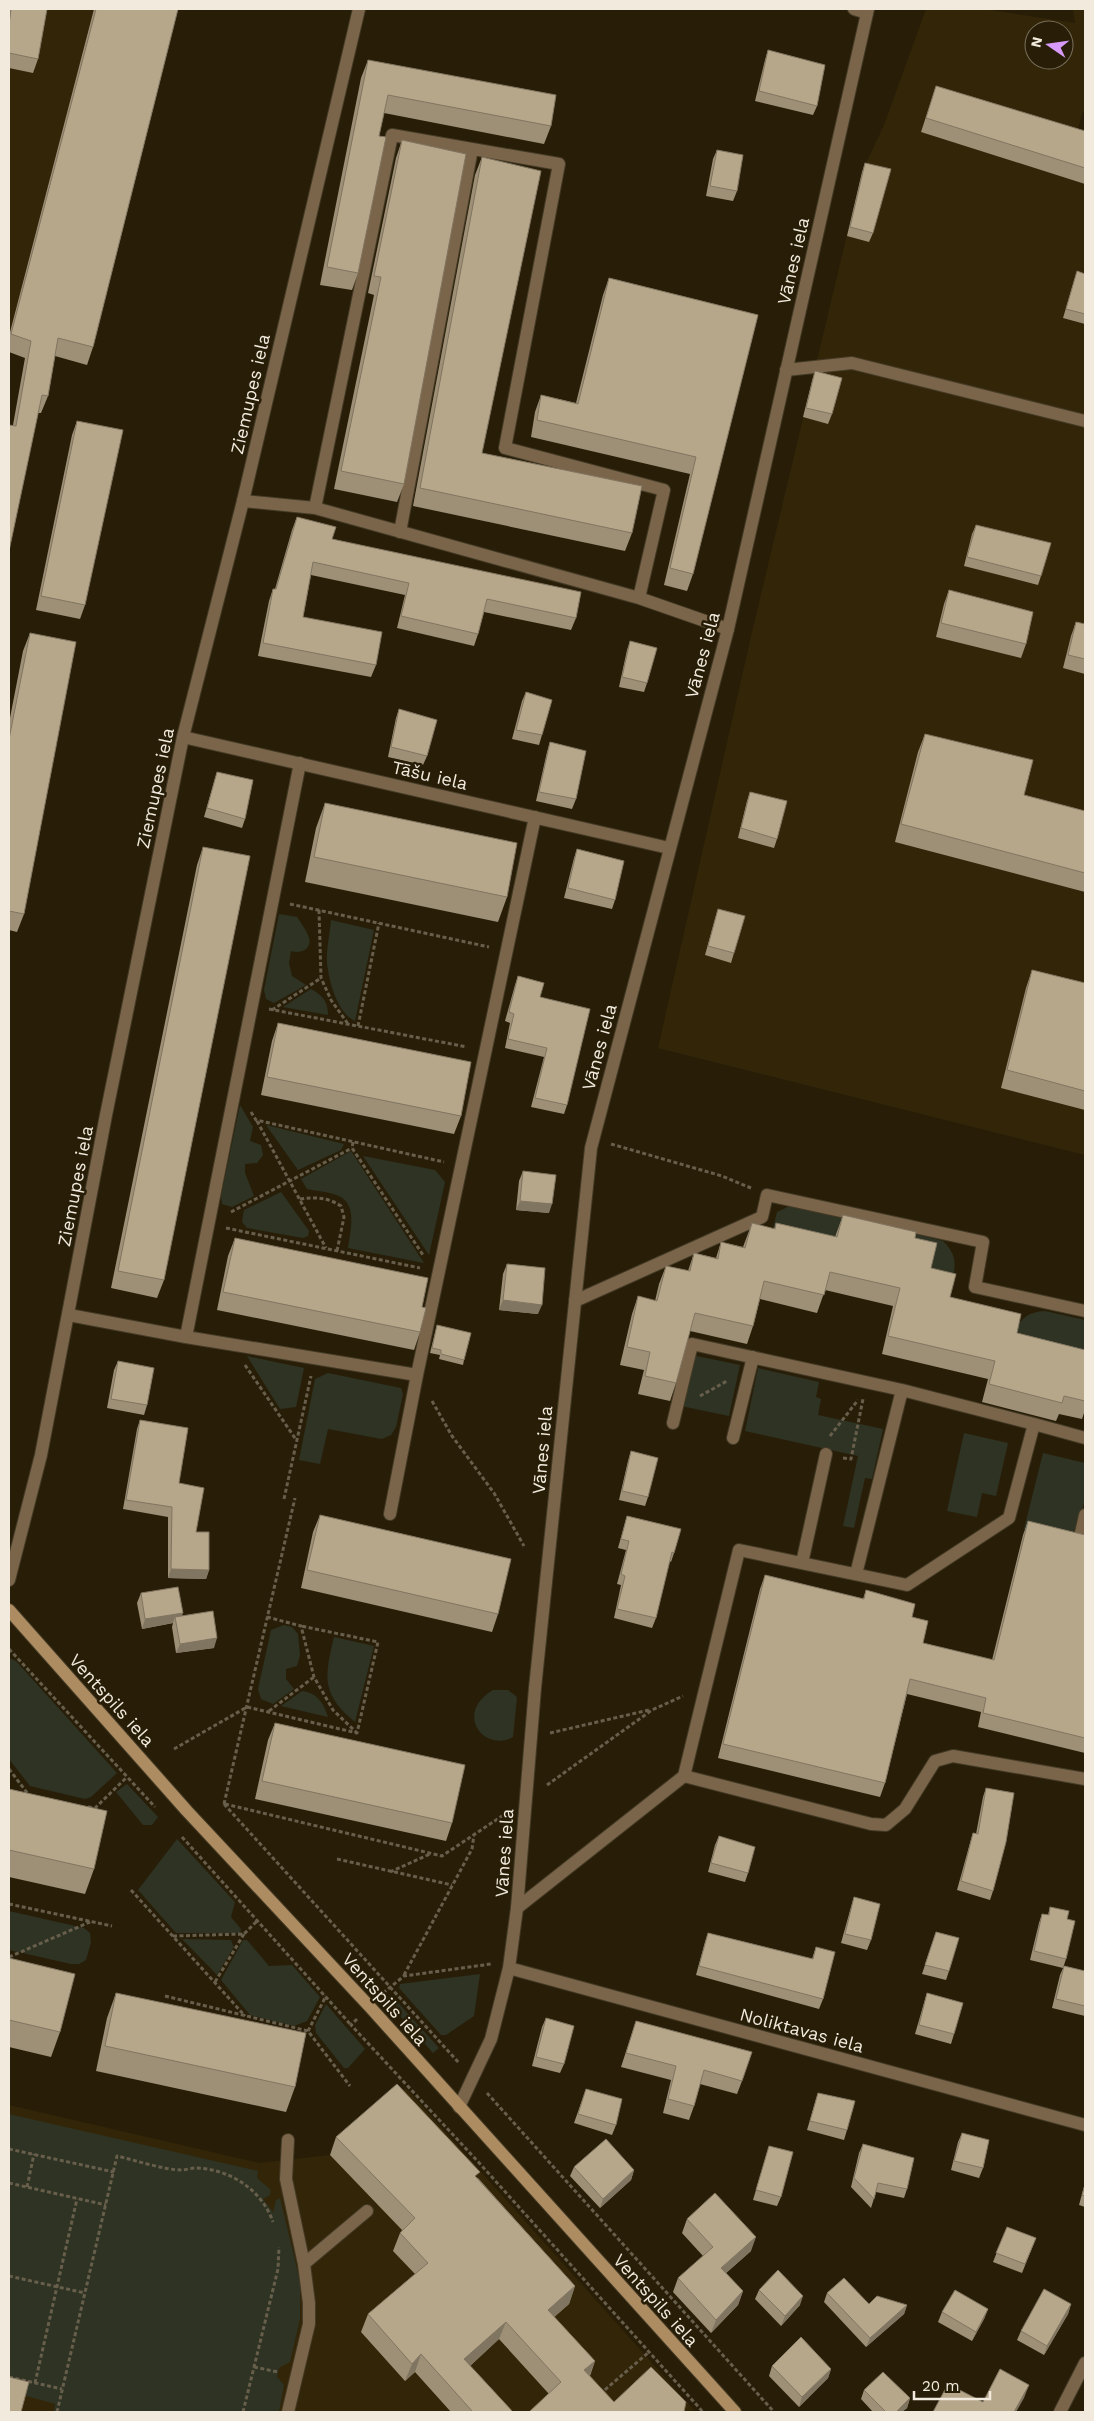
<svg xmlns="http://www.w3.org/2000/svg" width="1094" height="2421" font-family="'Work Sans',sans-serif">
	<rect width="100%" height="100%" fill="#281e08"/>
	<!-- built -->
	<path fill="#332507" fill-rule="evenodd" d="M9,9H94L9,336Z
		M926,9H983L1075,23L1073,9H1085V114L1083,111L1074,143L1085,147V1155L658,1048L752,632L862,172L884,125ZM1034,30H1064V60H1034Z
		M406,2088L696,2412H9V2105L259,2163L330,2155Z"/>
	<!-- green -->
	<path fill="#2e3323" d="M279,914L297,917C301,923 307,931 309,938C312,950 300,954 291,951L289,963L292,976L306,985L274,1003L266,999L264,990Z
		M331,920L374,930L355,1021C337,1013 329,981 327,963C326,949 330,934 331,920Z
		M311,989C322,995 328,1001 328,1015L283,1007Z
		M240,1105L253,1127L250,1141L261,1145L263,1155L257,1163L245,1164V1173L254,1196L232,1207L222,1204L221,1196Z
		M266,1125L344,1144L341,1150L298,1170Z
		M351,1151L424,1263L348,1248C350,1232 358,1205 339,1196C330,1192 317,1191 307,1189L301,1179Z
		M363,1156L435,1170L445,1182L429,1255Z
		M281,1192L309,1231L308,1236L303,1238L247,1228L242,1222L244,1210Z
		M796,1203L943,1241C961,1259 954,1270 949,1292L831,1255L770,1241L777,1212Z
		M1045,1311L1085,1320V1369L1010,1351C1015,1329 1019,1312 1045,1311Z
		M692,1355L740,1365L729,1416L681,1406Z
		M247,1356L304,1368L296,1407L280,1409Z
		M758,1368L819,1382L816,1397L821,1399L818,1415L883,1429L872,1479L865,1478L854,1528L843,1526L858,1456L745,1431Z
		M328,1373L401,1388L403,1394L396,1427L391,1435L382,1439L328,1429L320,1464L299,1460L315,1379Z
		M964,1433L1008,1443L996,1496L982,1493L977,1517L947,1511Z
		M1043,1453L1085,1463V1498L1075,1542L1024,1529Z
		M284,1625L292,1627L298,1634L300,1655L297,1666L286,1669V1679L294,1689L273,1704L261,1699L258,1689L271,1630Z
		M334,1637L374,1646L355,1722C320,1693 325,1676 334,1637Z
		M9,1658L16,1661L117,1773L91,1797L85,1799L30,1786L9,1759Z
		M493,1690H508L517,1697L513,1737C485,1753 453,1714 493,1690Z
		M302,1691C318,1693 324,1704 328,1717L281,1706Z
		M127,1784L158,1817L152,1825H143L116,1792Z
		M177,1839L235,1902L231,1917L241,1929L240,1933H176L138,1890Z
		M9,1911L84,1928L90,1933L91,1942L86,1960L79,1964H71L9,1950Z
		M182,1939L231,1940L234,1947L217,1975Z
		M243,1940H247L269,1966L292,1965L320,1997L307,2021L294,2026L250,2015L221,1980Z
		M480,1974L474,2016L446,2035H441L399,1988L400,1984Z
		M392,1996L439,2048L433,2053L387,2001Z
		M326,2004L365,2049L348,2068H344L316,2033L315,2025Z
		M9,2114L258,2171L257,2178L271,2190L270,2195L263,2199L273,2212L276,2200L280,2198L300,2281V2319L290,2362L279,2368L277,2377L284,2385L279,2412H54L55,2404L9,2391Z"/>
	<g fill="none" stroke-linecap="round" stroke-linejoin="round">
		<defs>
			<path id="lane" d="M854,9L867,13
				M786,370L852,363L1085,421
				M243,501L315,508L639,598L728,629
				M315,508L392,135L559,164L505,448L664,490L639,598
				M400,532L472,149
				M300,763L186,1337L417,1375
				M575,1301L762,1217L767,1195L983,1242L975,1287L1085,1311
				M69,1315L186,1337
				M673,1423L692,1344L902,1390
				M733,1438L753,1357
				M390,1514L417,1375L535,817
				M1079,1542L1085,1515
				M802,1563L826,1454
				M856,1574L902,1390L1034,1424
				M684,1776L739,1550L907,1585L1009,1518L1034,1424L1085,1438
				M517,1908L684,1776L871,1824L886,1825L905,1809L935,1761L953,1756L1085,1779
				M288,2140L286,2179L304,2264L309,2303V2324L288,2412
				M304,2264L367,2211"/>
			<path id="street" d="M183,737L669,848
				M9,1580L41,1455L106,1115L183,737L243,501L359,9
				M509,1968L1085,2125
				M459,2107L491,2039L509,1968L517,1908L535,1688L591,1148L728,629L868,9
				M1060,2412L1085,2363"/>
			<path id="secondary" d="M9,1610L187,1811L370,2007L735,2412"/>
		</defs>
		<!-- lane casing -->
		<use href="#lane" stroke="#443b26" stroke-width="14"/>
		<!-- street casing -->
		<use href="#street" stroke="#443b26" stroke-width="14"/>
		<!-- secondary casing -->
		<use href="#secondary" stroke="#443b26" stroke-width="14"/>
		<!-- path -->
		<path stroke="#675e4b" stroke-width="3" stroke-dasharray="4 2.5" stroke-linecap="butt" d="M290,904L489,947
			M319,910L321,978L331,1000L348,1024
			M269,1009L467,1047
			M272,1010L321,978
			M358,1026L379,923
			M251,1112L256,1120L444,1162
			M257,1121L326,1248
			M353,1142L352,1148L423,1255
			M611,1144L722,1176L751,1188
			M300,1199C316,1197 327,1197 341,1206L344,1217L337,1251
			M231,1212L352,1148
			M226,1228L420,1268
			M245,1365L297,1441
			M700,1396L727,1381
			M432,1401L452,1436L494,1493L524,1546
			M830,1436L858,1400
			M843,1458L851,1459L863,1399
			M284,1499L311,1376
			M267,1617L301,1626L314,1677L333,1710L356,1732
			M9,1649L155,1807
			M269,1711L314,1677
			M550,1733L649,1710
			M174,1749L247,1707L357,1733L378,1642L301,1626
			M9,1769L28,1794
			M547,1785L652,1710L683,1696
			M224,1804L459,2063
			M224,1804L295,1498
			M225,1804L442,1856L505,1814
			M88,1807L95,1808L127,1777
			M182,1837L351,2025
			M337,1859L452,1885
			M390,1872L430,1854
			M131,1890L245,2016
			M9,1904L112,1926
			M173,1936L244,1934L258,1920
			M9,1957L90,1922
			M404,1975L472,1849L474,1835
			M215,1982L244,1934
			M383,1993L404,1976L491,1964
			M165,1996L308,2031L350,2086
			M357,2019L351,2025L482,2166L703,2412
			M308,2031L326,1996
			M487,2093L774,2412
			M9,2149L114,2172
			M9,2183L106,2205
			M27,2187L34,2154
			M9,2276L85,2293
			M254,2367L278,2372
			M9,2377L62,2389
			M35,2383L77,2199
			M600,2394L649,2352
			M57,2412L117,2156C134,2160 165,2170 181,2170C186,2170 191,2168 196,2168C230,2169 262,2190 273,2222
			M243,2412L278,2269L279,2247"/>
		<!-- lane -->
		<use href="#lane" stroke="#7a654b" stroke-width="12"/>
		<!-- street -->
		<use href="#street" stroke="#7a654b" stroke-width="12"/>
		<!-- secondary -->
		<use href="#secondary" stroke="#ae8c62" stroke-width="12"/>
	</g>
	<!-- wall -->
	<path fill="#9d9077" d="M9,9H47L38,59L33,73L9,68Z
		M94,9H178L93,347L87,365L55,356L48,396L41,413H38L9,551L13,425L25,358L9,352V336Z
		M768,50L817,106L813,115L755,101L765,60Z
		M368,60L551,126L544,144L384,113L379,136L358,273L352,290L320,285L361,78Z
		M936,86L1085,131V184L921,132Z
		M402,140L404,484L397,502L334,489L374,295L368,293L396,158Z
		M717,150L737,191L733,201L706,196L713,159Z
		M482,157V453L632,533L625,551L413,506L475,175Z
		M865,163L873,233L869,242L847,236L862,172Z
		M1077,271L1085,274V324L1063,318Z
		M609,278L758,315L693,574L687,591L664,585L690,474L531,437L535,412L541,395L576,403L603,295Z
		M815,371L832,414L828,424L803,417L812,381Z
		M77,421L85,605L80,619L36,610L72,435Z
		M297,517L332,539L576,618L571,630L484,612L478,634L474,646L397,628L405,595L311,575L303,617L376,665L371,677L258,656L269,601L273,589H275L292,530Z
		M976,525L1041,576L1038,585L964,566L972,534Z
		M949,590L1026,644L1021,658L936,637L944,604Z
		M1076,622L1085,624V674L1063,668L1071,636Z
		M30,633L24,914L17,932L9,930V723L23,651Z
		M630,641L647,683L644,692L619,687L627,650Z
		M526,692L542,735L539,745L512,739L522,701Z
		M399,709L427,756L423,765L388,757L396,718Z
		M925,734L1024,795L1085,811V892L895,842L918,752Z
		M550,742L576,799L572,809L536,801L547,752Z
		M217,772L245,819L242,828L204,817Z
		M750,792L777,839L774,848L738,838L747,801Z
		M325,803L507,897L498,922L305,882L316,828Z
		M203,847L164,1280L157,1298L111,1288L197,865Z
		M577,849L615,900L612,909L564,898L574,858Z
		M718,909L734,953L731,963L705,955L715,919Z
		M1032,970L1085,983V1110L1001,1088L1026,988Z
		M518,976L540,997L567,1105L564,1114L531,1107L544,1057L505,1048L510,1023L505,1021L515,985Z
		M278,1023L461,1116L454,1134L261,1095L272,1041Z
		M523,1171L549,1213L516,1210L519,1181Z
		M843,1215L915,1238L931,1268L950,1297L1017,1333L1085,1350V1410L1082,1419L1059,1414L1056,1421L982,1402L988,1379L882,1354L893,1306L825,1290L817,1313L760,1299L753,1326L747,1344L690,1331L676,1383L670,1401L638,1394L644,1370L620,1365L632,1314L638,1296L655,1301L659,1284L666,1266L688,1271L694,1253L716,1258L721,1242L743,1247L752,1223L774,1229L776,1223L835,1237Z
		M235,1238L422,1307L420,1332L414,1350L217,1310L228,1256Z
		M507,1264L538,1314L499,1310L503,1274Z
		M437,1325L464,1360L463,1365L439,1359L440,1355L430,1353Z
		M118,1361L147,1405L144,1415L107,1408L114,1370Z
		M140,1420L179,1483L209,1570L206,1579L168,1578V1517L123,1509L137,1429Z
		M631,1451L648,1497L645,1506L619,1500L628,1461Z
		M320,1515L498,1614L492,1632L301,1588L313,1532Z
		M627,1516L674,1553L671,1562L669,1561L656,1618L652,1628L614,1618L621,1585L617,1584L626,1550L618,1548Z
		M1028,1521L1085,1535V1753L978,1727L981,1712L907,1694L885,1783L880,1797L718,1758L760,1589L765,1575L863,1599L866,1590L912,1617L923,1643L992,1660L1023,1535Z
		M141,1593L183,1613L181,1616L214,1648L176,1653L172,1627L173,1623L142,1629L137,1603Z
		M275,1723L452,1823L446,1841L255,1799L268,1740Z
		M986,1788L993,1891L990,1900L957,1890L970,1843L973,1833L976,1834L983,1797Z
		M9,1789L94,1869L85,1894L9,1877Z
		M719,1836L748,1873L745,1882L708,1872L715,1845Z
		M854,1897L871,1940L867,1950L841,1943L851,1907Z
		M1050,1907L1067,1919L1066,1959L1063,1968L1030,1960L1039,1923L1042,1914L1048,1915Z
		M936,1932L949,1971L946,1980L922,1974Z
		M708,1933L812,1959L816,1947L823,1999L819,2009L696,1975L705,1942Z
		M9,1958L60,2032L51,2057L9,2047Z
		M1064,1966L1085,1971V2016L1052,2008L1060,1975Z
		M116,1993L295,2087L286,2112L96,2071L107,2018Z
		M927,1993L954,2034L951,2044L915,2034L924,2003Z
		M546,2018L564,2064L560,2073L532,2066L542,2027Z
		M636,2021L742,2081L737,2094L700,2084L694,2106L689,2120L663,2113L671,2080L621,2067Z
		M586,2089L616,2125L612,2135L574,2123Z
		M818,2093L847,2130L844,2140L807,2130Z
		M962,2133L983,2168L979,2178L951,2170L958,2142Z
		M336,2137L478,2178L575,2286L569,2304L554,2317L595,2361L590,2376L614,2402L549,2394L499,2339L470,2366L513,2412H451L415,2372L405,2381L361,2332L368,2314L415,2274L393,2251L400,2233L402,2230L330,2155Z
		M863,2144L907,2189L904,2198L876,2192L871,2208L851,2187L859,2153Z
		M769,2146L781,2197L777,2206L753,2200Z
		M574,2167L634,2170L631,2180L600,2208L570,2176Z
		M1085,2183V2207L1079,2205Z
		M687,2219L751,2251L726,2273L743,2291L738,2305L711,2333L673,2292L678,2278L703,2256L682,2233Z
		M1007,2227L1036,2238L1022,2273L993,2262Z
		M759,2290L800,2305L781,2326L755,2299Z
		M827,2293L869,2304L907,2305L904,2314L866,2347L824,2302Z
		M1071,2304L1068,2314L1044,2355L1017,2340L1021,2331Z
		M988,2309L984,2319L972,2341L938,2322L942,2312Z
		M772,2366L831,2369L828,2378L799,2407L769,2376Z
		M864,2390L910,2398L907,2408L902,2412H873L861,2399Z"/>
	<!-- shaded-wall -->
	<path fill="#807561" d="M520,1201L552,1204L549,1213L516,1210Z
		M503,1300L542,1305L538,1314L499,1310Z
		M171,1569L209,1570L206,1579L168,1578Z
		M183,1613L179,1622L175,1617L173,1623L142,1629L145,1619Z
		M217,1638L214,1648L176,1653L180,1644Z
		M634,2170L631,2180L600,2208L603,2199Z
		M756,2237L751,2251L716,2282L721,2268Z
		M575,2286L569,2304L542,2328L548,2310Z
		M743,2291L738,2305L711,2333L716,2320Z
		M803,2296L800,2305L781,2326L785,2316Z
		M1071,2304L1068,2314L1044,2355L1047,2346Z
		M907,2305L904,2314L866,2347L870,2338Z
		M988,2309L984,2319L972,2341L976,2332Z
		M506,2322L499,2339L458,2377L464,2359Z
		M421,2354L415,2372L405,2381L412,2364Z
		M595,2361L588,2379L584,2370Z
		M831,2369L828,2378L799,2407L802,2397Z
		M1029,2385L1024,2398L1016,2412H1014Z
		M910,2398L907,2408L902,2412H896Z"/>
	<!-- building -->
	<path fill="#b7a78a" stroke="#807561" d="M11,9H47L38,59L9,53V25Z
		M96,9H178L93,347L58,338L48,396L42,395L9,551V425L16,426L31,341L11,334Z
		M768,50L825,65L817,106L759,91Z
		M368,60L556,95L551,126L388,95L379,136L386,137L358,273L327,267Z
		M936,86L1085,131V168L926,118Z
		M402,140L466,154L404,484L341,471L381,277L374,276Z
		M717,150L743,155L737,191L710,186Z
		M482,157L541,171L482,453L642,486L632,533L420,488Z
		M865,163L891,169L873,233L850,227Z
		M1077,271L1085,274V314L1066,309Z
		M609,278L758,315L693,574L670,568L696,457L537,420L541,395L578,404Z
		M815,371L842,378L832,414L806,408Z
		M77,421L123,430L85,605L41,596Z
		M297,517L336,527L332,539L581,592L576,618L487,599L478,634L401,616L409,583L313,562L303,617L382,632L376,665L263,643L273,589H276Z
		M976,525L1051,543L1041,576L967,557Z
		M949,590L1033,612L1026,644L941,623Z
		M1076,622L1085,624V659L1068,655Z
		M30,633L76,642L24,914L9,911V739Z
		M630,641L657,648L647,683L622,677Z
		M526,692L552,700L542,735L516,730Z
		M399,709L437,720L427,756L391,747Z
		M925,734L1033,760L1024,795L1085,811V873L901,824Z
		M550,742L586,751L576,799L539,792Z
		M217,772L253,780L245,819L207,808Z
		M750,792L787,801L777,839L741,828Z
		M325,803L517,843L507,897L314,857Z
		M203,847L250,856L164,1280L118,1271Z
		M577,849L624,861L615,900L568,888Z
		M718,909L745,916L734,953L708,946Z
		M1032,970L1085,983V1091L1007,1070Z
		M518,976L544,983L540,997L590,1009L567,1105L535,1098L547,1048L508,1039L514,1014L509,1012Z
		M278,1023L471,1062L461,1116L267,1077Z
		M523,1171L556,1175L552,1204L520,1201Z
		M843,1215L916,1232L915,1238L937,1243L931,1268L956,1274L950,1297L1021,1314L1017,1333L1085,1350V1401L1064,1396L1062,1403L989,1384L995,1361L888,1336L900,1288L830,1272L824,1295L764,1281L753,1326L695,1313L676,1383L645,1376L650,1352L627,1347L638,1296L657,1301L666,1266L690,1271L694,1253L718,1259L721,1242L745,1248L752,1223L775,1229L776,1223L837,1237Z
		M235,1238L428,1278L422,1307L426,1308L420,1332L223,1292Z
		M507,1264L545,1268L542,1305L503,1300Z
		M437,1325L471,1333L464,1360L441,1354V1350L432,1348Z
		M118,1361L154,1368L147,1405L111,1399Z
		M140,1420L188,1428L179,1483L204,1488L196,1532H209V1570L171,1569L172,1507L126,1500Z
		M631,1451L658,1458L648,1497L622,1491Z
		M320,1515L511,1559L498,1614L307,1570Z
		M627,1516L681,1529L674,1553L672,1552L656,1618L617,1609L625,1576L621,1574L629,1541L621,1539Z
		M1028,1521L1085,1535V1738L983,1713L986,1698L910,1679L885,1783L723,1744L765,1575L864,1599L866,1590L915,1604L912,1617L928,1621L923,1643L994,1660Z
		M178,1587L183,1613L145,1619L141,1593Z
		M213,1611L217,1638L180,1644L175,1617Z
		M275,1723L465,1765L452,1823L262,1781Z
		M986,1788L1014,1793L1006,1842L993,1891L961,1881L973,1833L978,1834Z
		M9,1789L107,1811L94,1869L9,1850Z
		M719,1836L755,1847L748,1873L711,1863Z
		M854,1897L880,1904L871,1940L845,1934Z
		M1050,1907L1069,1911L1067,1919L1075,1921L1066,1959L1034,1951L1042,1914L1049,1915Z
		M936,1932L959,1938L949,1971L925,1965Z
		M708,1933L813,1959L816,1947L835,1952L823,1999L699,1966Z
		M9,1958L75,1974L60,2032L9,2020Z
		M1064,1966L1085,1971V2006L1056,1999Z
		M116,1993L306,2033L295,2087L105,2046Z
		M927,1993L963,2003L954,2034L919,2025Z
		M546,2018L574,2026L564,2064L536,2057Z
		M636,2021L752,2052L742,2081L704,2070L694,2106L668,2099L676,2066L626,2053Z
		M397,2084L480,2172L475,2176L575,2286L548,2310L595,2361L584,2370L614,2402L651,2367L686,2402L684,2412H529L561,2382L506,2322L464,2359L513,2412H473L421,2354L412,2364L368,2314L428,2263L400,2233L415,2218L336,2137Z
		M586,2089L622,2099L616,2125L578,2114Z
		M818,2093L855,2101L847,2130L810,2121Z
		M962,2133L989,2140L983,2168L954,2161Z
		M606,2139L634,2170L603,2199L574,2167Z
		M863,2144L914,2158L907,2189L878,2183L874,2199L854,2178Z
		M769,2146L793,2152L781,2197L756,2190Z
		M1085,2185V2196L1082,2195Z
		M715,2193L756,2237L721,2268L743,2291L716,2320L678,2278L713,2247L687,2219Z
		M1007,2227L1036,2238L1025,2264L996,2253Z
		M778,2270L803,2296L785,2316L759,2290Z
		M844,2278L869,2304L877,2296L907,2305L870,2338L827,2293Z
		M1044,2289L1071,2304L1047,2346L1021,2331Z
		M955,2290L988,2309L976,2332L942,2312Z
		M801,2337L831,2369L802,2397L772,2366Z
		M1000,2369L1029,2385L1014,2412H933L948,2384L983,2402Z
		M883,2372L910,2398L896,2412H886L864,2390Z
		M9,2377L29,2382L21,2412H9Z"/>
	<g text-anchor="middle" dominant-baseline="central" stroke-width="5" stroke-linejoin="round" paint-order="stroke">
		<!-- street labels -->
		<g font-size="18" fill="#f1eadd" stroke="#281e08">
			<text transform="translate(793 261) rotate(-77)">Vānes iela</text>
			<text transform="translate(250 394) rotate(-77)">Ziemupes iela</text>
			<text transform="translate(702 655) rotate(-75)">Vānes iela</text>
			<text transform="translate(430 775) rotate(13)">Tāšu iela</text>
			<text transform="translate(155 788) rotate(-78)">Ziemupes iela</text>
			<text transform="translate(599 1047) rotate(-75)">Vānes iela</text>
			<text transform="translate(75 1186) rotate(-79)">Ziemupes iela</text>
			<text transform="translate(542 1450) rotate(-85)">Vānes iela</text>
			<text transform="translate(112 1700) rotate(48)">Ventspils iela</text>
			<text transform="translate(504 1853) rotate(-86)">Vānes iela</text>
			<text transform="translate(385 1999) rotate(48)">Ventspils iela</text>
			<text transform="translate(802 2030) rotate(15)">Noliktavas iela</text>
			<text transform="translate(656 2300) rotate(48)">Ventspils iela</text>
		</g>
	</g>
	<!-- border -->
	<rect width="1094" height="2421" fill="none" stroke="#f1eadd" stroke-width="20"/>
	<!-- north arrow -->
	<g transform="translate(1049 45) rotate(283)"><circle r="24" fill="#281e08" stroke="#78705d"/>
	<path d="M0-4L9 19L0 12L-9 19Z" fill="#d89af8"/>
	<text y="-8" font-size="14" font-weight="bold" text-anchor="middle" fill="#f1eadd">N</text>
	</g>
	<!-- scale -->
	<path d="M914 2391v8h76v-8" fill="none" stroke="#f1eadd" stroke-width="2.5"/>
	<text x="922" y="2391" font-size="15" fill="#f1eadd" stroke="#281e08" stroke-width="4" paint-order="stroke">20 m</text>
</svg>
